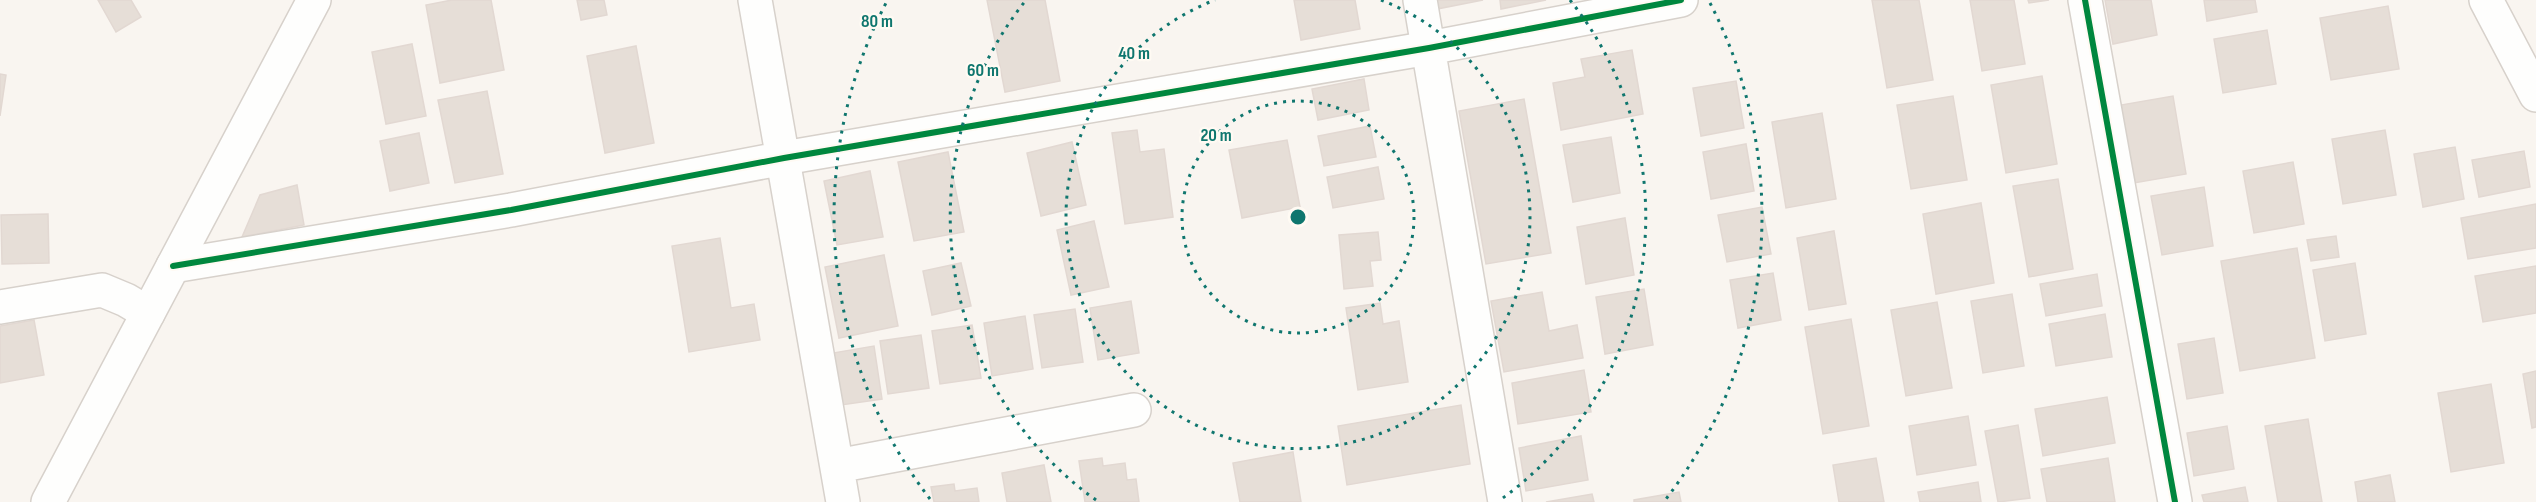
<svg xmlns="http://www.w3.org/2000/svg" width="2536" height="502" font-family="'Sofia Sans Condensed',sans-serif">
	<rect width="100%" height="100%" fill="#f9f5f0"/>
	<!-- building -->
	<path fill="#e6ded7" stroke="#e2d8d2" stroke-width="1.5" d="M98,0H131L141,17L116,32Z
		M452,0H491L504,70L440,83L426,5Z
		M577,0H604L607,15L581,20Z
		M987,0H1045L1060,81L1005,92Z
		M1294,0H1355L1360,29L1301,40Z
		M1436,0H1483L1437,9Z
		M1500,0H1546L1501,9Z
		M1872,0H1919L1933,80L1887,88Z
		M1970,0H2014L2025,64L1982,71Z
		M2028,0H2049L2029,3Z
		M2105,0H2151L2157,35L2113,44Z
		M2204,0H2255L2257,12L2207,21Z
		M2388,6L2399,69L2331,80L2320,18Z
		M2267,30L2276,84L2223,93L2214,39Z
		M412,44L426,116L386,124L372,52Z
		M636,46L654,143L605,153L587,56Z
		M1632,50L1643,114L1561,130L1553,83L1585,77L1581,59Z
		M0,74L6,75L0,116Z
		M2042,76L2057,164L2006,173L1991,85Z
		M1364,79L1369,110L1318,120L1312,89Z
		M1736,81L1744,128L1701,136L1693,88Z
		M487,91L503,174L455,183L438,100Z
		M1953,96L1967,180L1911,189L1897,105Z
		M2173,96L2186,174L2134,183L2121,105Z
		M1524,99L1551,253L1486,264L1459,111Z
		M1822,113L1836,199L1786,208L1772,122Z
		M1370,126L1376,157L1324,166L1318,136Z
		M1137,130L1140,152L1164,149L1173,217L1125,224L1112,133Z
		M2385,130L2396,195L2343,204L2332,139Z
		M419,133L429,183L390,191L380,141Z
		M1611,137L1620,193L1573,202L1563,145Z
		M1287,140L1300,207L1242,218L1229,150Z
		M1072,142L1086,205L1041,216L1027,153Z
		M1746,144L1754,191L1711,199L1703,152Z
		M2455,147L2464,199L2423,207L2414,154Z
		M2524,151L2530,187L2479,197L2472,160Z
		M948,152L964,232L914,241L898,162Z
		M2293,162L2304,224L2254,233L2243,171Z
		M1378,167L1384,199L1333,208L1327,177Z
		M870,171L883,237L837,245L824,181Z
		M2058,179L2073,269L2029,277L2013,186Z
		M297,185L304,225L242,237L260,195Z
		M2204,187L2213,246L2162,255L2151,196Z
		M1981,203L1994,283L1936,294L1923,214Z
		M2536,204V248L2468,259L2461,218Z
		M1762,207L1771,254L1727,262L1718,215Z
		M48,214L49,263L2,264L1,215Z
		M1625,218L1634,275L1586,284L1577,227Z
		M1094,221L1109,287L1071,295L1057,230Z
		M1834,231L1846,304L1809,310L1797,238Z
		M1378,232L1381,260L1370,261L1373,286L1344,289L1339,235Z
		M2336,236L2339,257L2311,261L2307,240Z
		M720,238L731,308L754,304L760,340L689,352L672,246Z
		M2297,248L2315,358L2240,371L2221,261Z
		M884,255L898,326L839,338L825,267Z
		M961,263L971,306L932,315L923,271Z
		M2355,263L2366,334L2325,341L2313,270Z
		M2536,266V313L2483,322L2475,276Z
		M1773,273L1781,320L1738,328L1730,280Z
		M2097,274L2102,306L2046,316L2040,284Z
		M1644,289L1653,345L1605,354L1596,297Z
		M1542,292L1549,331L1577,325L1583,358L1504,372L1491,301Z
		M2012,294L2024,366L1983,373L1971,301Z
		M1131,301L1139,353L1098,360L1090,308Z
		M1937,302L1952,388L1906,396L1891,310Z
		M1380,303L1383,324L1399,321L1408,382L1358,390L1346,308Z
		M1075,309L1083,362L1042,368L1034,315Z
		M2105,314L2112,357L2056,366L2049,324Z
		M1025,316L1033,369L992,376L984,323Z
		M1851,319L1869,426L1823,434L1805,327Z
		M34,320L44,375L0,383V326Z
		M972,325L981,378L940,384L932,331Z
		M921,335L929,388L888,394L880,341Z
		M2214,338L2223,393L2187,399L2178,344Z
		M874,346L882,399L841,405L833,353Z
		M1584,370L1591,412L1518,424L1512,383Z
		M2536,371V427L2532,428L2523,374Z
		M2491,384L2504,463L2451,472L2438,393Z
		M2107,397L2115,443L2043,456L2035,409Z
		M1461,405L1470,464L1347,485L1338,426Z
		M1968,416L1976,465L1917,475L1909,426Z
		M2308,419L2322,502H2278L2265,426Z
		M2018,425L2030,498L1998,502L1985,431Z
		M2227,426L2234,469L2194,476L2187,433Z
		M1581,436L1588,480L1526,491L1519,448Z
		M1293,452L1301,502H1240L1233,463Z
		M1102,458L1103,466L1125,463L1127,480L1136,479L1139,502H1085L1079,461Z
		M1876,458L1884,502H1839L1833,465Z
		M2108,458L2115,502H2047L2041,469Z
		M1044,465L1051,502H1007L1002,473Z
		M2390,475L2395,502H2358L2355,482Z
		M1978,482L1981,502H1920L1918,492Z
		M954,484L955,491L977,488L979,502H934L931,487Z
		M2245,487L2248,502H2204L2202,495Z
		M1679,492L1681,502H1634V500Z
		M1592,494L1594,502H1546Z"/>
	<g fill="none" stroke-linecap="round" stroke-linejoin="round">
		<defs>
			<path id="minor" d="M755,0L843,502
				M1420,0L1505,502
				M2085,0L2175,502
				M173,266L511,210L784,158L1429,48L1681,0
				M0,307L102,290L126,300L148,313
				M837,466L1134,410"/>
			<path id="tertiary" d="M2486,0L2536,95
				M48,502L314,0"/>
		</defs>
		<!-- minor casing -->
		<use href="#minor" stroke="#d7d1cb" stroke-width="36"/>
		<!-- tertiary casing -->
		<use href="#tertiary" stroke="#d7d1cb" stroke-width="36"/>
		<!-- minor -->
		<use href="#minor" stroke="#fefefd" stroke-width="33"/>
		<!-- tertiary -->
		<use href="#tertiary" stroke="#fefefd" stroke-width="33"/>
		<defs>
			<path id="cycleway" d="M2085,0L2175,502
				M173,266L511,210L784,158L1429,48L1681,0"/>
		</defs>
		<!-- cycleway casing -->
		<use href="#cycleway" stroke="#fffaf3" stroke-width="10"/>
		<!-- cycleway -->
		<use href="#cycleway" stroke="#00873e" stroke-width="6"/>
	</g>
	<!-- distance rings -->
	<g fill="none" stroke="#0f766e" stroke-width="3" stroke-dasharray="3 6">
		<circle cx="1298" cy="217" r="116"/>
		<path d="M1381 0A232 232 0 1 1 1215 0"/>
		<path d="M1096 500A348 348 0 0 1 1026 0M1570 0A348 348 0 0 1 1500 500"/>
		<path d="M930 499A464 464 0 0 1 886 3M1710 3A464 464 0 0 1 1666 499"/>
	</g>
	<circle cx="1298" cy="217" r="9" fill="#0f766e" stroke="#fffaf3" stroke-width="3"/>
	<g font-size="18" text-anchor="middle" font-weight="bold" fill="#0f766e" stroke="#fffaf3" stroke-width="4.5" stroke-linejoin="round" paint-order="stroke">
		<text x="877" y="27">80 m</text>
		<text x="1134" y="59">40 m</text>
		<text x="983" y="76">60 m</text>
		<text x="1216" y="141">20 m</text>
	</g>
</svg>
